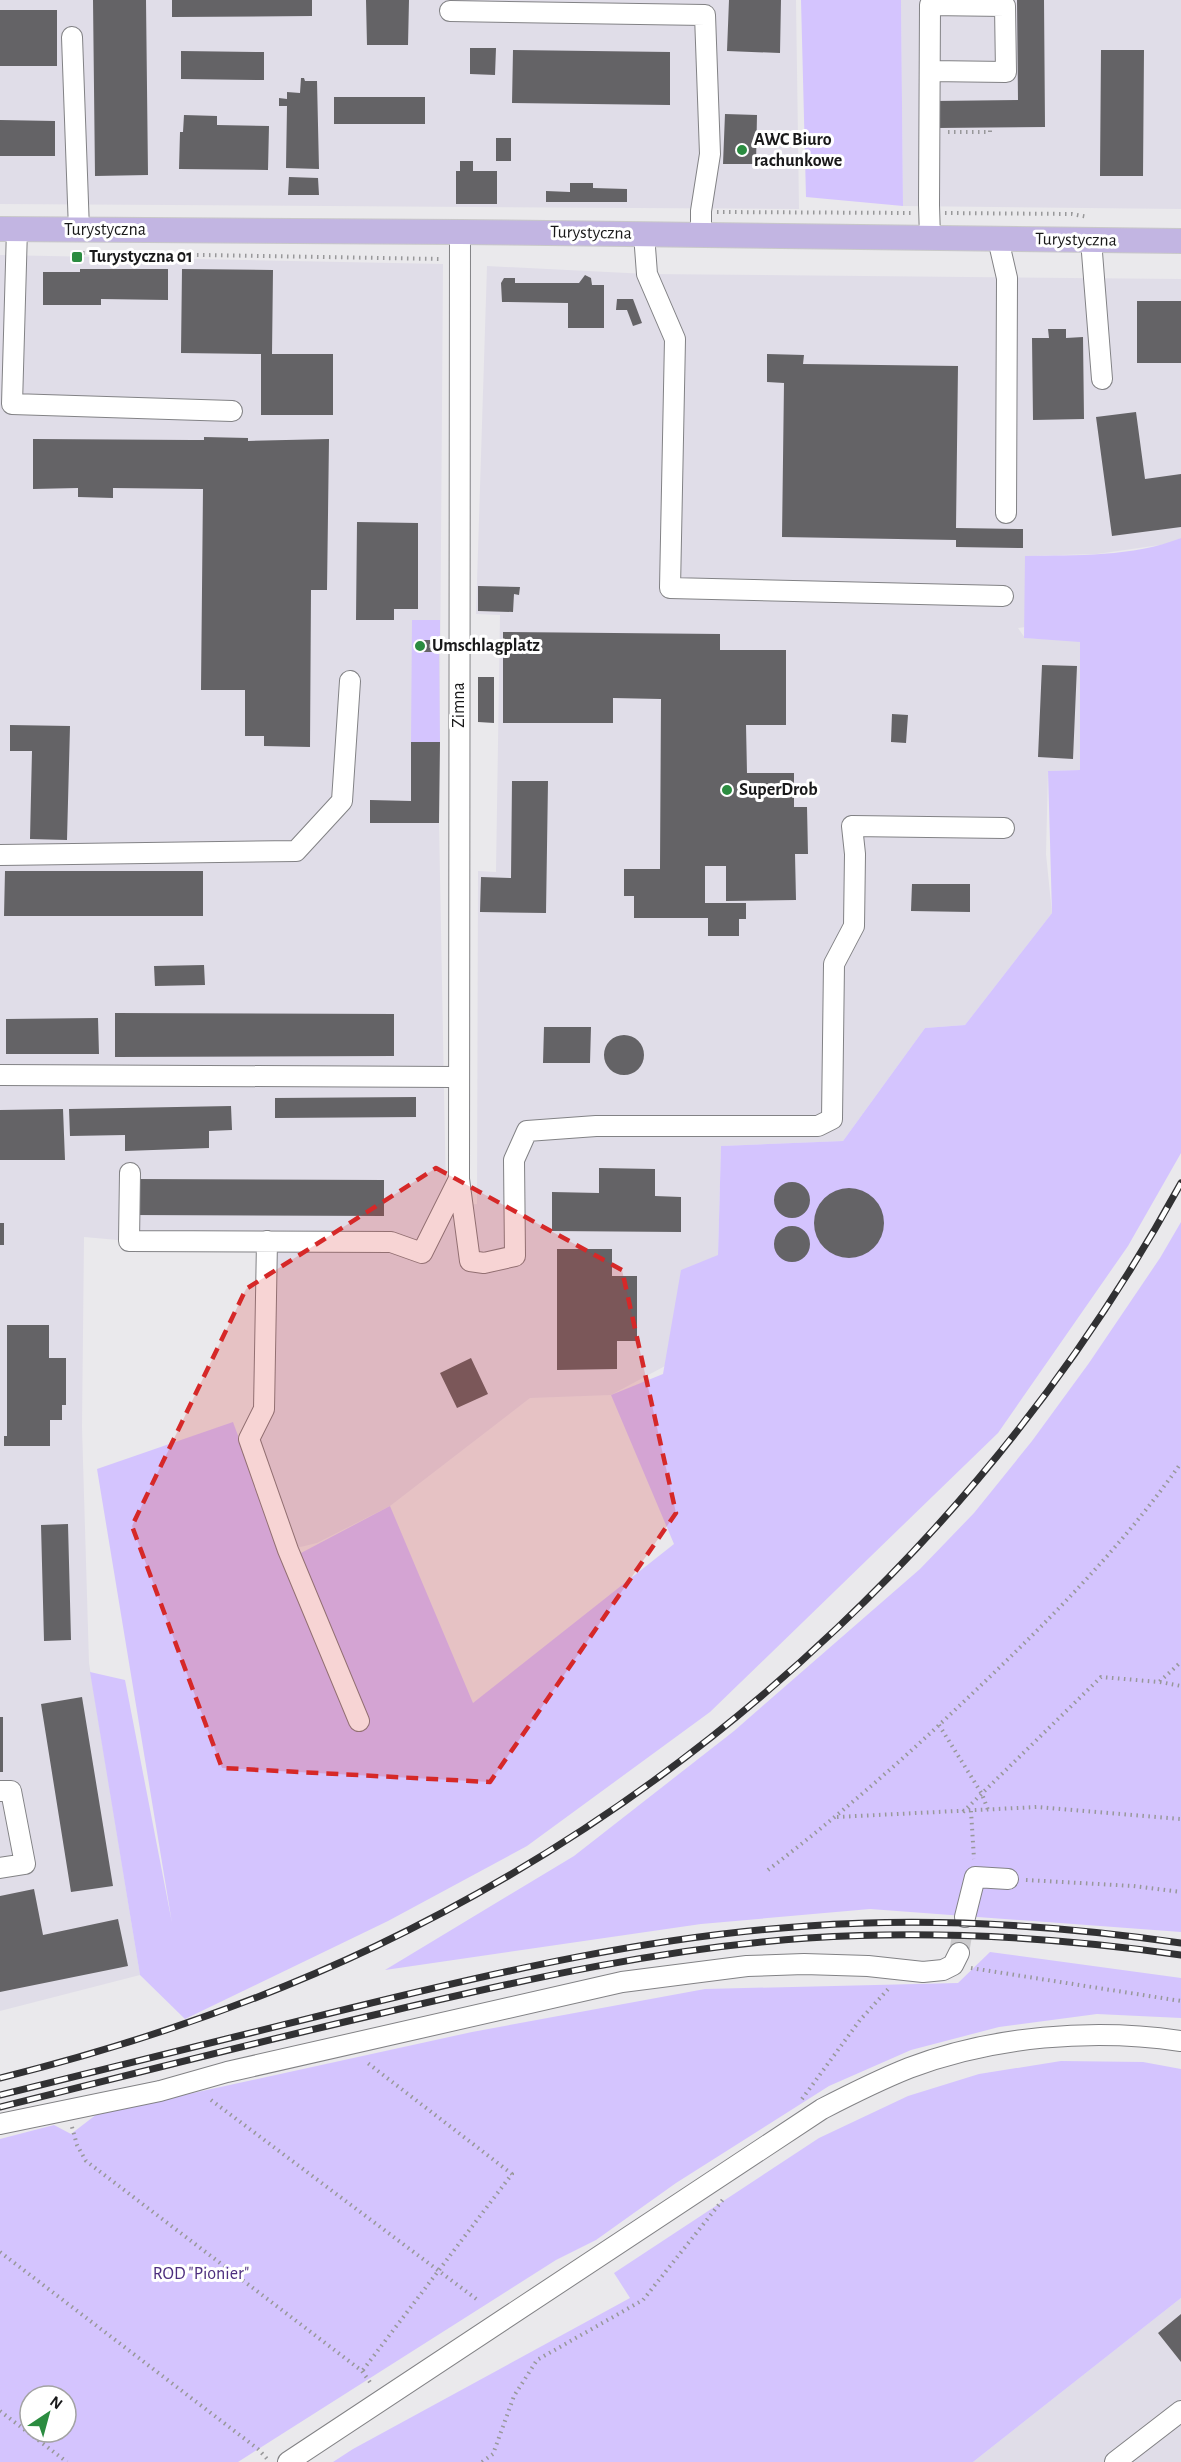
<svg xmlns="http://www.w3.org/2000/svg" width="1181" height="2462" font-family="'Alegreya Sans',sans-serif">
	<rect width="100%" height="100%" fill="#eae9ec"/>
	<!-- built -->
	<path fill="#e0dde8" d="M0,0H796L799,209L0,204Z
		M901,0H1181V209L903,206Z
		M0,255L443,264L439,823L446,1196L453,1206L477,1204L478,871L496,872L500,615L476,614L487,266L647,274L1181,279V538L1167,544L1097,554L1025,556L1026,627L1018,628L1025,638L1080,641V770L1048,771L1046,854L1052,913L965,1025L925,1028L843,1141L721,1146L718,1255L665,1366L611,1395L530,1398L390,1506L317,1543L288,1550L249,1439L264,1409L267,1241H129L84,1237L82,1427L89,1663L140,1975L0,2011Z
		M1181,2298V2462H973Z"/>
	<!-- green -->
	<path fill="#d4c4fe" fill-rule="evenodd" d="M801,0H901L903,206L806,197Z
		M1181,538V1153L1128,1246L998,1433L710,1712L527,1846L388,1921L185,2019L140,1975L90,1672L125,1680L172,1923L97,1469L233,1422L282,1555L301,1553L390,1506L473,1703L674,1544L611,1395L663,1374L681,1270L718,1255L721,1146L843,1141L925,1028L965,1025L1052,913L1048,771L1080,770V642L1024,638L1025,556C1076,555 1133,557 1181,538Z
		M412,620H440V640L417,652H439L440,742H411Z
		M1181,1222V1932L870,1909L701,1924L385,1970L574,1856L734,1731L920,1569L974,1513L1032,1441L1089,1363L1160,1258Z
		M990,1952L1181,1978V2018L1097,2014L999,2027L911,2050L829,2086L676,2183L596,2240L556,2260L238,2462H0V2139L54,2125L71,2134L97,2114L472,2032L705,1989L958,1983ZM30,2396H66V2432H30Z
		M1061,2061L1143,2062L1181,2069V2298L973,2462H333L353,2449L630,2298L614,2273L819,2138L908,2096L979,2074Z"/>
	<!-- building -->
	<path fill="#646366" d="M93,0H146L148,175L95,176Z
		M172,0H312V16L172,17Z
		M366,0H409L408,45H367Z
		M729,0H781L780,53L727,51Z
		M1017,0H1044L1045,127L936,128L935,101L1018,100Z
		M0,10H57V66H0Z
		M470,48H496L495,75L470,74Z
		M513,50L670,52V105L512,103Z
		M1101,50H1144L1143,176H1100Z
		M181,51L264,52V80L181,79Z
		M301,78H304L305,81H317L319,169L286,168L287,106H279V98L287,99V92L300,93Z
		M334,97H425V124H334Z
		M725,114L757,115L756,164H723Z
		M184,115L217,116V125L269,126L268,170L179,169L180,132H183Z
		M0,120L55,121V156H0Z
		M496,138H511V161H496Z
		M460,161H473V171H497V204H456V171H460Z
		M289,177L318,178L319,195H288Z
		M570,183H593V188L627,189V202H546V191L570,192Z
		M80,269H168V300L101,299V305H43V272H80Z
		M182,269L273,270L272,354H333V415H261V354L181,353Z
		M585,275L591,278L592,285H604V328H568V303L502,302L501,283L504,278H515V283H579Z
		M617,299H633L642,323L633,326L627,310H616Z
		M1137,301H1181V363H1137Z
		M1048,329H1066V338L1083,337L1084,419L1033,420L1032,338H1049Z
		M767,354L804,355L803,364L958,366L956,528L1023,529V548L956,547V540L782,537L784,383L767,382Z
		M1136,412L1145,479L1181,474V527L1112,536L1096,417Z
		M204,437L248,438V441L329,439L327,590H311L310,747L264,746V736H245V690H201L203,489L113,488V498L78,497V488L33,489V439L192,440H204Z
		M357,522L418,523V609H394V620H356Z
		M478,586L520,587L519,595L514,594L513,612L478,611Z
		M503,632L720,634V650H786V725H746L747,773H794V807H807L808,854H795L796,900L726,901V866H705V903H746V919H739V936H708V918H634V896H624V869H660L661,699L613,698V723H503Z
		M417,640H440L439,652H417Z
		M1042,665L1077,666L1073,759L1038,757Z
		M478,677H494V723L478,722Z
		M892,714L908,715L906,743L891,742Z
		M10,725L70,726L67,840L30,839L32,751H10Z
		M411,742H440L439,823H370V800L411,801Z
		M512,781H548L546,913L480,912L481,877L511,878Z
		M5,871H203V916H4Z
		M912,884H970V912L911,911Z
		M204,965L205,985L155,986L154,966Z
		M115,1013L394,1014V1056L115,1057Z
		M98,1018L99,1054H6V1019Z
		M544,1027H591L590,1063H543Z
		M604 1055a20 20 0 1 1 40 0a20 20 0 1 1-40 0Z
		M416,1097V1117L275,1118V1098Z
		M231,1106L232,1130L209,1131V1148L125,1151V1135L70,1136L69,1109Z
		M63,1109L65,1160H0V1110Z
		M599,1168L655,1169V1196L681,1197V1232L552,1231V1192L599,1193Z
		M133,1179L384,1180V1216L133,1215Z
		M774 1200a18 18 0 1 1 36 0a18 18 0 1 1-36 0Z
		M814 1223a35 35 0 1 1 70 0a35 35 0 1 1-70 0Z
		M0,1223H4V1245H0Z
		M774 1244a18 18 0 1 1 36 0a18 18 0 1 1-36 0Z
		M557,1249H612V1276H637V1341H617V1369L557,1370Z
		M7,1325H49V1358H66V1405H62V1420H50V1446H4V1436H7Z
		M471,1358L488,1394L457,1408L440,1373Z
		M68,1524L71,1640L44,1641L41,1525Z
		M82,1697L113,1886L71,1892L41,1704Z
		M0,1717H3V1772H0Z
		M34,1889L43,1935L118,1919L128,1966L0,1992V1896Z
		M1181,2314V2362L1158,2333Z"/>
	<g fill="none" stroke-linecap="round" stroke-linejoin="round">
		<!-- minor-tunnel -->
		<path stroke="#cbcacc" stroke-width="20" stroke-dasharray="20 10" stroke-linecap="butt" d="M959,1953L965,1917"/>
		<defs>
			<path id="minor" d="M450,11L705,15L710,154L701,211V235
				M72,37L79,230
				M930,71L1006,72L1005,6L930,5L929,205L930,238
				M17,229L12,404L232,411
				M460,232L459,1179L470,1261L484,1263L515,1256L514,1160L527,1131L596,1126H818L832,1119L834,964L854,926L855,854L852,826L1004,828
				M644,234L647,274L675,339L670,588L1003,596
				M998,239L1007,278L1006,513
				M1091,240L1102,379
				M0,855L296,851L342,801L350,681
				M0,1075L453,1077
				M130,1173L129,1241L391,1242L422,1253L459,1179
				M267,1241L264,1409L249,1439L288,1550L359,1721
				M0,1791H11L25,1864L0,1868
				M965,1917L975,1877L1008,1879
				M0,2124L160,2091L227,2072L622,1982L747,1966L804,1964L868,1966L923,1972L943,1970L953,1965L959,1953
				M288,2462L822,2109C851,2094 879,2080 909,2068C993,2036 1093,2028 1181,2041
				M1115,2462L1181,2411"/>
			<path id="major" d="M0,229L460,232L1181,241"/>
		</defs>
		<!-- minor casing -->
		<use href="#minor" stroke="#828285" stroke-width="22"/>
		<!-- major casing -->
		<use href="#major" stroke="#c8c8c8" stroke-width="26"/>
		<!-- path -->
		<path stroke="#98989a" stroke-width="4" stroke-dasharray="1.5 4.5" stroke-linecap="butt" d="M948,132H990V127
			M717,212L911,213
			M945,213L1072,214L1088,217
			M83,253L441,259
			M423,646H443
			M1160,1682L1181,1686
			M939,1725L982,1794L988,1810
			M971,1811L974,1859
			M963,1812L1101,1677L1159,1682L1181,1662
			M837,1817L1037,1807L1181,1819
			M768,1870C827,1825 883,1777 938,1726C1025,1644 1112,1561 1181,1463
			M1026,1880L1133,1886L1181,1892
			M971,1968L1181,2001
			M802,2099L860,2020L890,1987
			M211,2100L479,2301
			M72,2127L77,2145L86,2161L362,2371L372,2385
			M0,2252L258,2449L269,2461
			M363,2370L512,2174L365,2061
			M0,2411L67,2462
			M482,2462L493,2454L514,2396L537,2360L643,2300L725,2197"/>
		<!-- minor -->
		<use href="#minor" stroke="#fff" stroke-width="20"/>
		<!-- major -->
		<use href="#major" stroke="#c2b5e2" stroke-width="24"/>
		<defs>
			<path id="rail" d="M0,2078C129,2046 256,2003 376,1946C714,1785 1001,1512 1181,1183
				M0,2095C117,2066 234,2037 351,2008C502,1971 653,1936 808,1926C933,1917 1057,1925 1181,1943
				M0,2107C129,2075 257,2042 387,2012C526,1979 665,1948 808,1938C933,1930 1057,1937 1181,1955"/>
		</defs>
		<!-- rail casing -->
		<use href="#rail" stroke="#313133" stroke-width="7"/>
		<!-- rail -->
		<use href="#rail" stroke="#fff" stroke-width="4.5" stroke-dasharray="14" stroke-linecap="butt"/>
	</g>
	<!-- marked area -->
	<path fill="#d62828" fill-opacity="0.2" stroke="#d62828" stroke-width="4.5" stroke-dasharray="12 8" stroke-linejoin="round" d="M436,1168L622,1270L676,1513L490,1782L222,1768L132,1526L246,1289Z"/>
	<!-- markers -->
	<g fill="#2b8c40" stroke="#fff" stroke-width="2">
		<circle cx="742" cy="150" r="6"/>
		<rect x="71" y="251" width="12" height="12" rx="3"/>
		<circle cx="420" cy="646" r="6"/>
		<circle cx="727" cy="790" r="6"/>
	</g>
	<g text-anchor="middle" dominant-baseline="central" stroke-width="6" stroke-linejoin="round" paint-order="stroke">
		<!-- poi labels -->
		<g font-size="18" font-weight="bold" fill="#19191a" stroke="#fff" text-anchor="start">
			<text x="754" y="140">AWC Biuro<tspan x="754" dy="21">rachunkowe</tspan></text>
			<text x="89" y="257">Turystyczna 01</text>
			<text x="432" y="646">Umschlagplatz</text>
			<text x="739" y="790">SuperDrob</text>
		</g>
		<!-- street labels -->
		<g font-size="18" fill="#19191a" stroke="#fff">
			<text x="105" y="230">Turystyczna</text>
			<text transform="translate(591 233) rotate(1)">Turystyczna</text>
			<text transform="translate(1076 240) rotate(1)">Turystyczna</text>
			<text transform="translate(459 705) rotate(-90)">Zimna</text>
		</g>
		<!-- park labels -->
		<g font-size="18" fill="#4c2d7e" stroke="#fff">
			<text x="201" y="2274">ROD "Pionier"</text>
		</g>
	</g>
	<!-- north arrow -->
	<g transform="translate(48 2414) rotate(36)"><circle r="28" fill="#ffffff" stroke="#a3a3a3" stroke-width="1.5"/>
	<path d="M0-4.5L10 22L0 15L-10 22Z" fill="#2b8c40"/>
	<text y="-9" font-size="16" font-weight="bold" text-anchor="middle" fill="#19191a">N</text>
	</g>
</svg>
